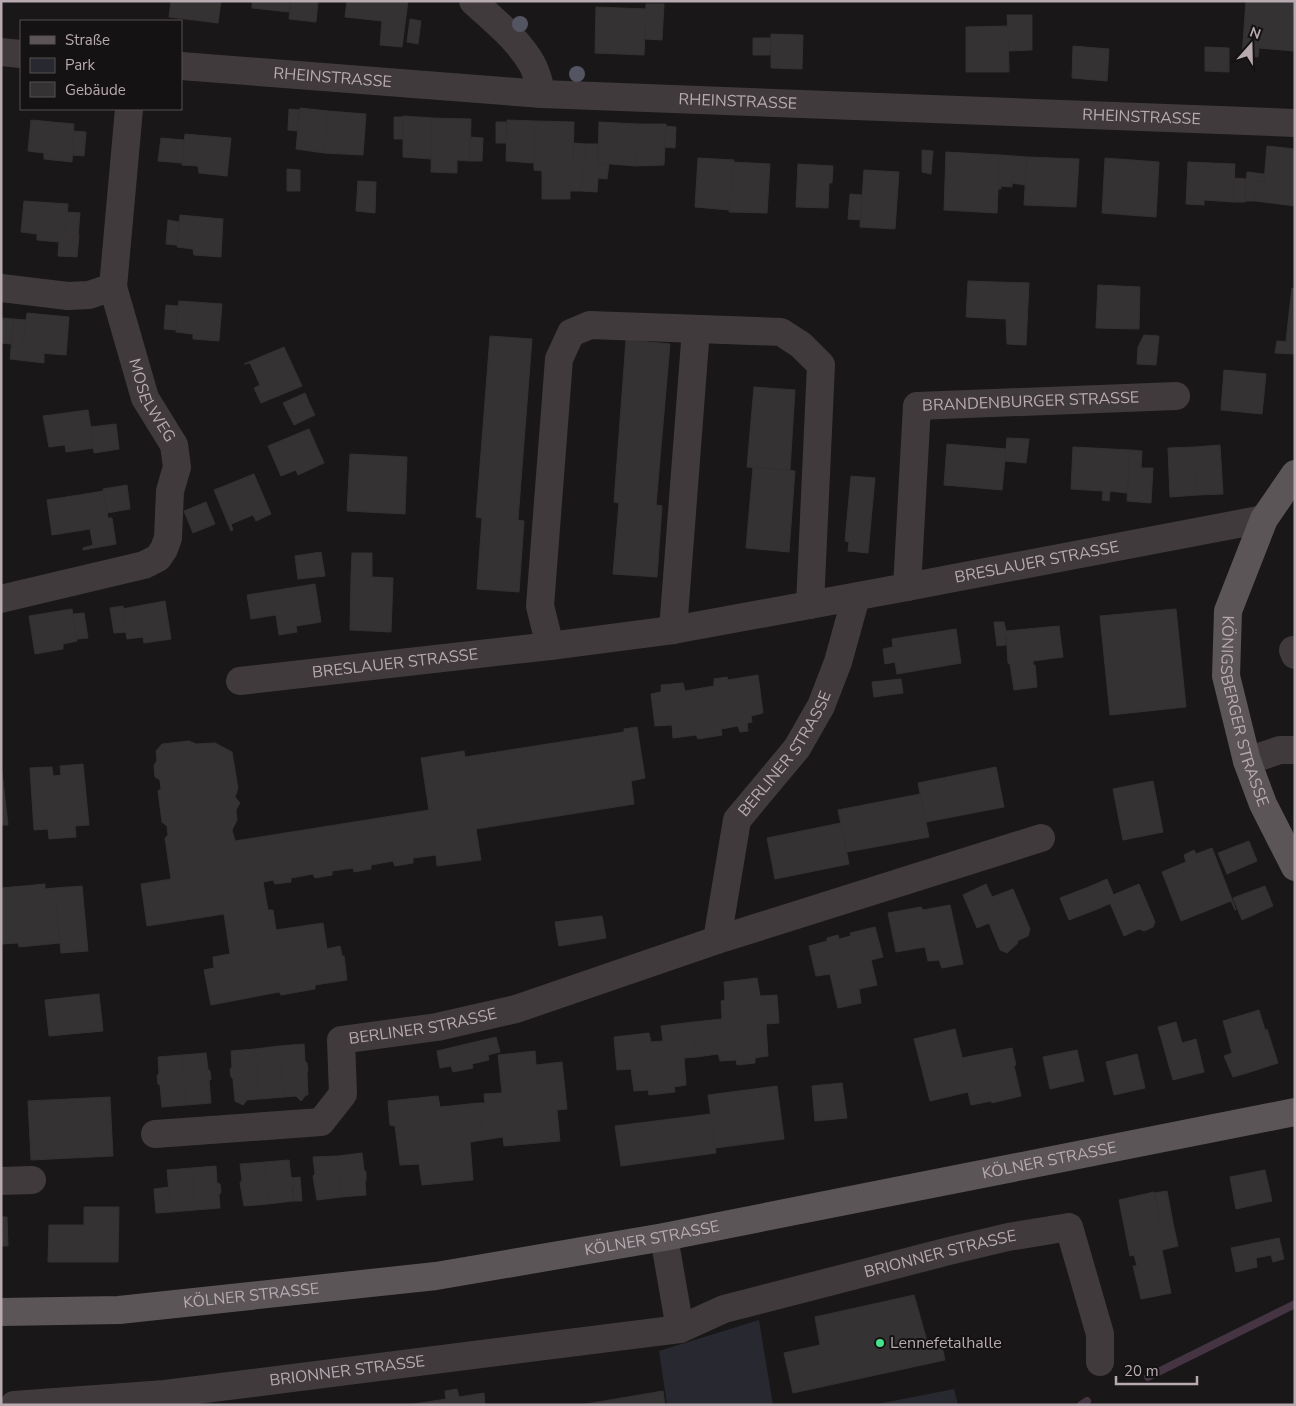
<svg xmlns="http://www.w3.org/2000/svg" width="1296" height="1406" font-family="'Nunito Sans',sans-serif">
	<rect width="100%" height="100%" fill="#191717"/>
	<!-- green -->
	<path fill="#272830" d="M759,1320L773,1405H667L659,1351Z
		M954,1389L958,1405H872Z"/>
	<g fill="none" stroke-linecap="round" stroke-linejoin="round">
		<!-- stream -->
		<path stroke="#453542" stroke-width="8" d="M1148,1377L1295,1304
			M1081,1405L1087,1401"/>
	</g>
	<!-- building -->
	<path fill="#353233" stroke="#353132" d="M171,1H221L218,23L169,17Z
		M252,1H290L289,12L252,8Z
		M291,1H318L316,22L289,19Z
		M347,1H408L402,47L380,45L382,21L345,17Z
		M1246,1H1295L1293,51L1259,48L1258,57L1242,56Z
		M646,4H664L662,40L645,39Z
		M596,7L646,9L644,55L595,53Z
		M1007,15H1032V50L1009,51Z
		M410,19L421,21L418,44L407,42Z
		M1008,26L1009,72H966V27Z
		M771,34L803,35L802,69L771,68Z
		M753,38H771L770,55H753Z
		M1073,46L1109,49L1107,81L1072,78Z
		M1205,47L1229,48V72L1205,71Z
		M300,108L328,111L324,153L296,149Z
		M289,109L299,110L298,131L288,130Z
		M328,111L366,114L363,155L324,153Z
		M403,116L432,118L431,159L403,157Z
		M394,117H403V139H394Z
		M432,118L471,119L470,161L457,160V173L431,172Z
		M31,120L74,124L72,162L44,159V153L28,151Z
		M507,120L535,121L534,163L506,161Z
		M535,121L574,122L573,162L534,163Z
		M496,122H506V143H496Z
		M599,122L638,124L636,166L598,163Z
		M638,124H666L664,165L636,166Z
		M666,126L676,127L675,148L665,147Z
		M74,131L86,132L84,156L72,155Z
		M185,134L231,138L227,176L199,173L198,166L182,165Z
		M470,137L483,138L482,161H470Z
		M161,138L184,140L182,163L158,161Z
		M574,143L586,144L581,191H570V199H542V171L534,170V163L573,162Z
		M586,144H598V163L609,164L607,179L598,178L597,192L581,191Z
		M1267,146L1295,149V206L1255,201L1257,181H1264Z
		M922,150L933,151L931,174L922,172Z
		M946,152L1000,155L998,186H1001V189H998L997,213L944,210Z
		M1000,155L1014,156L1012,187L998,186Z
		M1014,156L1027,157L1025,185L1012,183Z
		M1027,157L1079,159L1076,207L1024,205Z
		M698,158L734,160L729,210L695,207Z
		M1105,158L1159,162L1156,217L1102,213Z
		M733,162L770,164L767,213L729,212Z
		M1188,162L1235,164L1233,202L1204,200V205L1186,204Z
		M798,164L833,166L832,183H829L828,208L796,207Z
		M287,169L300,170V191H287Z
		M864,170L899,172L895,229L860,227Z
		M1247,172L1264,174V181H1257L1255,201H1245Z
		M1234,178L1246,179L1245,202H1233Z
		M358,181L376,182L375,213L356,211Z
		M850,194L862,195L860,220L848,219Z
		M24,201L68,204L65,236L79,235L77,257L58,256L59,242L37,240V234L21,232Z
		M67,212L80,213L78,237L65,236Z
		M180,215L223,219L221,257L194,255L193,249L177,247Z
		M168,220L179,222L177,245L166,244Z
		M968,281L1029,283L1026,345L1007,344L1006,319L966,317Z
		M1098,285L1140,287L1139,329L1096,328Z
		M1292,288L1295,289V315L1289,314Z
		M179,301L222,304L219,341L193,339V334L176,332Z
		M166,305L178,306L176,330L164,329Z
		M27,313L69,317L66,355L39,353L38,347L23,345Z
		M1289,314L1295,315V342H1286Z
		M1,318L14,319L11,344L1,343Z
		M14,319L26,320L23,345L38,347L39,353H44V363L10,359Z
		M1144,335L1159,336L1156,365L1137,364L1138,347Z
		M490,336L532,339L518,520L524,521L519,592L477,589L482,518L476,517Z
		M626,340L670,344L656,505L662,506L657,577L613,574L619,503L614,502Z
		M1277,341L1295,342V354L1275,353Z
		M284,347L302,386L261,403L254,388L260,385L250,363L244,364Z
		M1224,370L1266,374L1262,414L1221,410Z
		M754,387L795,390L790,470L747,467Z
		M305,393L310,405L289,415L283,403Z
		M310,405L315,415L294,425L289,415Z
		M88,410L94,448L66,452L65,445L49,447L43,416Z
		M116,424L119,449L94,453L90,427Z
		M309,429L324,463L298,475L296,470L281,476L268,446Z
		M1007,438L1029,439L1026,463L1005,461Z
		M947,444L1006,449L1002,490L944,485Z
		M1220,445L1223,494L1197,495L1194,447Z
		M1073,447L1130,450L1127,493L1110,491L1109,501L1102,500L1103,491L1071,489Z
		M1194,447L1197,495L1170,497L1168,448Z
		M1130,450L1142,451L1141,468H1153L1151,503L1127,501Z
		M350,454L407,457L405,514L347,511Z
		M753,467L795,471L789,552L746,548Z
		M254,474L271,514L256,521L253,515L231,524L233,530L231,531L214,490Z
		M851,476L875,478L868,553L848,551L849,542L845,541Z
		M127,485L130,509L107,513L103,489Z
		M104,491L108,518H112L116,544L83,550V548L93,545L90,529L52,535L47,500Z
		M206,502L215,524L193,533L184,511Z
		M321,552L325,576L298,579L295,556Z
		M352,553H372V577L351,576Z
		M351,576L393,578L391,632L350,630Z
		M315,584L321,622L296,626L297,632L279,635L276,615L251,619L247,595Z
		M165,601L171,639L144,643L143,637L127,639L122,609Z
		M123,606L126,632L114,633L110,608Z
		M72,609L77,641L63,644V649L35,654L29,616Z
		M1176,609L1186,707L1110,715L1100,616Z
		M84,613L88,638L77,639L73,614Z
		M994,622H1004L1007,637H1005L1006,645L997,646Z
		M1059,626L1063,657L1033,661V665H1035L1037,687L1014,690L1010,664L1008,663L1006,631Z
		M956,629L961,663L897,674L895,662L885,664L883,649L893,647L892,639Z
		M758,675L763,713L751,716L752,722L747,723L748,731L740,732L738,726L721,729L722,735L698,739L696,735L673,738L672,725L655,726L651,694L661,692V685L683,683L685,691L714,686V679L727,677L728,680Z
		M901,679L903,693L874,697L872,682Z
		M637,727L645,778L631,781L634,804L476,829L481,860L437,866L436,855L413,858V863L395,866L393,861L371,865V869L354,872L353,868L332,871V875L315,878L313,874L291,878V882L275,884L273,880L263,882L268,910H273L276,930L323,923L327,949L340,946L342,956H344L347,980L315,985V989L281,995L279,992L211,1005L204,970L214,968L213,957L230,954L224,914L147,926L141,884L171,879L165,838L168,835L167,826L162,822L158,791L161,789L160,780L155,777L154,765L157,761L156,751L162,744L189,741L196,744L215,743L232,752L238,788L235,797L240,803L236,810L237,820L232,830L235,841L429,810L421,758L464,751L465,757L624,732V729Z
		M1,763L8,825H1Z
		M83,764L89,825L75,826L76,837L49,839L48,829L34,830L30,768L52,767L53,776L61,775L60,766Z
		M996,767L1004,807L926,822L918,783Z
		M1153,781L1163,832L1123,840L1113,789Z
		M920,794L929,837L847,852L838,810Z
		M841,823L849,864L775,879L767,838Z
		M1249,841L1257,861L1227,874L1218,853Z
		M1212,848L1236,910H1235L1231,901L1181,921L1162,872L1186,862L1184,855L1194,850L1196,854Z
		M1107,879L1116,901L1100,908L1091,886Z
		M45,884V889L55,888L60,943L19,947L18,943L1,944V888Z
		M986,884L992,897L1013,889L1030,929L1028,936L1017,941L1018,943L1007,953L1000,950L989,923L977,928L963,895Z
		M1139,884L1155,922L1153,927L1144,931L1139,929L1124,936L1110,903L1116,901L1113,895Z
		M82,886L88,951L61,953L55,888Z
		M1091,886L1100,908L1069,920L1060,898Z
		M1265,886L1273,906L1242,920L1233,898Z
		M950,905L963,964L942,968L939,960L928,961L925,947L896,952L888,913L921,907L923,910Z
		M602,916L606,938L559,946L555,922Z
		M875,927L883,957L871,960L877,985L859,989L861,1003L838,1008L830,974L816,976L809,946L827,941V938L838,935L839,939L851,936L850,933Z
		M757,978L760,996L777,995L779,1023L766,1024L768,1056L755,1058V1063L737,1065L736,1060L720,1061L718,1054L696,1057L693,1022L722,1019L721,1001L725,1000L724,982Z
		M99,994L103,1031L49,1036L45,1000Z
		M1259,1010L1265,1030L1267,1029L1278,1063L1247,1073L1236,1040L1229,1042L1223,1021Z
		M693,1022L696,1057L684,1058L686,1085L674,1087L675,1092L649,1095L648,1090L634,1091L631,1069L617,1070L614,1037L649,1033L651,1042L663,1041L661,1026Z
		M1176,1022L1182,1043L1196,1039L1204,1072L1173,1080L1158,1027Z
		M955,1029L967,1077L965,1079L968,1092L930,1101L914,1039Z
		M496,1037L500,1052L488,1055L489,1060L472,1064L473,1068L453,1072L451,1066L440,1068L437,1051Z
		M1236,1040L1247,1073L1233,1077L1224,1056L1232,1053L1229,1042Z
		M304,1044L305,1061L307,1063L308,1070L307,1073L308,1095H306L301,1101L296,1096L284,1097L279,1046Z
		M279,1046L284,1097L259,1099L255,1049Z
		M1012,1048L1016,1065L1014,1066L1021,1096L992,1103L991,1101L971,1105L965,1079L967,1077L962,1058Z
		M255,1049L259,1099L247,1100L243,1105L235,1101L233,1079L231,1077L230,1069L232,1067L231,1051Z
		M1077,1050L1084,1081L1050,1089L1043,1057Z
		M535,1051L536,1065L562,1062L567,1109L557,1110L560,1141L504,1146L503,1137L483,1140L479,1103H485L484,1094L502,1093L498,1055Z
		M206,1053L208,1069L210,1071L211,1079L209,1081L211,1103L186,1105L182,1055Z
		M1137,1054L1145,1088L1114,1095L1106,1062Z
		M182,1055L186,1105L162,1107L160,1085L158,1084L157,1076L159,1073L158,1057Z
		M842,1083L847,1118L815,1121L812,1086Z
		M777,1086L784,1139L715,1148L708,1095Z
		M438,1096L440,1107L479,1103L483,1140L470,1142L473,1180L422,1185L419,1164L400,1165L395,1126L390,1125L388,1101Z
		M110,1097L113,1156L31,1160L28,1101Z
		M711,1114L716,1153L621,1166L615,1126Z
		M362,1153L364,1170L366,1172V1180L365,1182L366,1195L341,1197L338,1156Z
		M338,1156L341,1197L317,1200L313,1176L315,1174L313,1157Z
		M289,1160L291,1177L293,1178L294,1186L292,1188L293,1201L268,1204L265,1162Z
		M265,1162L268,1204L244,1206L240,1183L242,1180L240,1164Z
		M216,1166L217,1183L220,1184L221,1192L219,1195L220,1208L195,1210L192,1168Z
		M192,1168L195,1210L171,1212L167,1170Z
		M1265,1170L1272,1201L1236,1209L1230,1177Z
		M300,1177L302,1201H293V1178Z
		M169,1187L171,1212L156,1213L154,1189Z
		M1167,1191L1173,1223L1161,1225L1155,1193Z
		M1154,1192L1161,1225L1173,1223L1178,1246L1162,1250L1171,1293L1141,1299L1133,1266H1137L1134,1255L1130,1256L1119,1200Z
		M84,1207H119L118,1262H48L49,1225H84Z
		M1,1217H7L8,1246H1Z
		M1279,1238L1284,1259L1273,1262L1271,1255L1256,1258L1257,1267L1236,1272L1231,1248Z
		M914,1295L927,1341L940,1338L945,1360L793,1393L784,1353L820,1345L815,1317Z
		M457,1389L459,1397L484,1393L485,1405H408L446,1399L445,1391Z
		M663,1391L665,1405H580Z"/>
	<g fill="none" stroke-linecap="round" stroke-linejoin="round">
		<!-- minor -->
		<g stroke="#403a3c" stroke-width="28">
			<path d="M473,1C493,20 518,39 532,64C537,73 539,83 542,94"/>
			<path d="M1,52L21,54"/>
			<path id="s1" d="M181,66L542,94L1295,123"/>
			<path d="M113,287L129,109"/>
			<path id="s2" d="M1,288L68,296L89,295L113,287L145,398L174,445L177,467L170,491L168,538L164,549L158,558L144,565L1,599"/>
			<path id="s3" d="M907,587L917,406L1176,396"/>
			<path d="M673,630L696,329"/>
			<path d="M550,646L540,606L559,359L571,333L590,325L781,332L801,345L821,365L810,605"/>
			<path d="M1293,650L1295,655"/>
			<path id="s4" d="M240,681L550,646L673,630L907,587L1264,519"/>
			<path d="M1247,761L1280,750H1295"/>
			<path id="s5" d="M717,940L737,820L797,748L821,706L838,662L856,597"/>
			<path id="s6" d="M155,1134L321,1122L343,1094L341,1040L437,1027L516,1009L717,940L1041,838"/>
			<path d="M1,1181L32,1180"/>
			<path d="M664,1237L680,1329"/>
			<path id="s7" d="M14,1405L165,1394L680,1329L724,1309L949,1251L1008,1237L1069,1227L1100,1334V1362"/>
		</g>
		<!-- major -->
		<g stroke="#5c5558" stroke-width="28">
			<path id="s8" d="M1295,474L1264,519L1228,611L1226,676L1247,761L1263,804L1295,867"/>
			<path id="s9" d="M1,1312L119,1310L436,1276L664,1237L1295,1112"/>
		</g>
	</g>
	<!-- trees -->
	<g fill="#535563">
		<circle cx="520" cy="24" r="8"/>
		<circle cx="577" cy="74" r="8"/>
	</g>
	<!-- markers -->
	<circle fill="#44e48d" stroke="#141212" stroke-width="2" cx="880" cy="1343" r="5"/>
	<g text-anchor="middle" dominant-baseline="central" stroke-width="4" stroke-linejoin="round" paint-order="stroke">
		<!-- street labels -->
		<g font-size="16" fill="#b8aab1" stroke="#141212">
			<text stroke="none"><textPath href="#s1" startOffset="152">RHEINSTRASSE</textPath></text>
			<text stroke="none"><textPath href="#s1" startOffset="558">RHEINSTRASSE</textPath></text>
			<text stroke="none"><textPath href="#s1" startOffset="962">RHEINSTRASSE</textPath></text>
			<text stroke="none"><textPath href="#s2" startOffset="234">MOSELWEG</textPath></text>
			<text stroke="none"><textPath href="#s3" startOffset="295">BRANDENBURGER STRASSE</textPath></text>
			<text stroke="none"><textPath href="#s4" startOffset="806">BRESLAUER STRASSE</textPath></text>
			<text stroke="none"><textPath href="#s4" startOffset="156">BRESLAUER STRASSE</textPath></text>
			<text stroke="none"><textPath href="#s8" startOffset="256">KÖNIGSBERGER STRASSE</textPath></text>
			<text stroke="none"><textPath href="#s5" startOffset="204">BERLINER STRASSE</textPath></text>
			<text stroke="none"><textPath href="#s6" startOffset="339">BERLINER STRASSE</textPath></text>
			<text stroke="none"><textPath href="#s9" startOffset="1061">KÖLNER STRASSE</textPath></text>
			<text stroke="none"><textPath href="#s9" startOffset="656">KÖLNER STRASSE</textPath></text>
			<text stroke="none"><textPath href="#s7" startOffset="942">BRIONNER STRASSE</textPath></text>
			<text stroke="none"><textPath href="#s9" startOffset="251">KÖLNER STRASSE</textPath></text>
			<text stroke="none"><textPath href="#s7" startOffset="335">BRIONNER STRASSE</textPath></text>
		</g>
		<!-- poi labels -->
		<g font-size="16" fill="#b8aab1" stroke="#141212" text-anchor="start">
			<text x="890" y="1343">Lennefetalhalle</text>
		</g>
	</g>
	<!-- border -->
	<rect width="1296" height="1406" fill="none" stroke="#b8aab1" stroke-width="5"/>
	<!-- legend -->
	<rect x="20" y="20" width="162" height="90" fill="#141212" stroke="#564f52"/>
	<rect x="30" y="36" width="25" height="8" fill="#5c5558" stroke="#564f52"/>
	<text x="65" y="45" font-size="15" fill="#b8aab1">Straße</text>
	<rect x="30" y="58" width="25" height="15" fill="#272830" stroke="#564f52"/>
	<text x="65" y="70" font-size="15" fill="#b8aab1">Park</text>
	<rect x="30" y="82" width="25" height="15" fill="#353233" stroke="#564f52"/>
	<text x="65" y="95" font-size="15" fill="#b8aab1">Gebäude</text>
	<!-- north arrow -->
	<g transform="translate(1251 45) rotate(20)" stroke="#141212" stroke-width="4" paint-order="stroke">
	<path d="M0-4L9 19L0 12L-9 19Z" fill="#b8aab1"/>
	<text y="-8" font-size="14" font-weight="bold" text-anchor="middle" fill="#b8aab1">N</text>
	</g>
	<!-- scale -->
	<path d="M1116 1376v8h81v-8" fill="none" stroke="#b8aab1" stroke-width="2.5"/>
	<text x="1124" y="1376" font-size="15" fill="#b8aab1" stroke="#141212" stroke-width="4" paint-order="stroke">20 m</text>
</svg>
